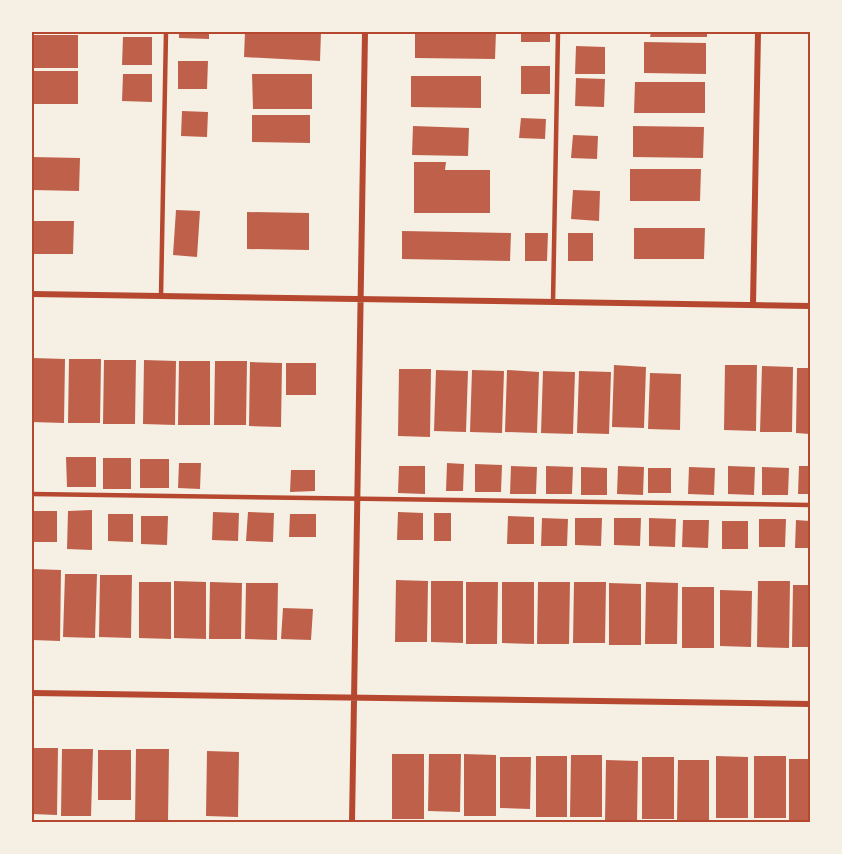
<svg xmlns="http://www.w3.org/2000/svg" width="842" height="854" font-family="'IBM Plex Sans',sans-serif">
	<rect width="100%" height="100%" fill="#f6efe4"/>
	<!-- building -->
	<path fill="#bf614a" d="M179,32H209V39L179,38Z
		M245,32H321L320,61L244,57Z
		M415,32H496L495,59L415,58Z
		M521,32H550V42H521Z
		M651,32H707V37H650Z
		M32,35H78V68H32Z
		M123,37H152V65H122Z
		M644,42L706,43V74L644,73Z
		M576,46L605,47V74H575Z
		M178,61H208L207,89H178Z
		M521,66H550V94H521Z
		M32,71H78V104H32Z
		M123,74H152V102L122,101Z
		M252,74H312V109H253Z
		M411,76H481V108L411,107Z
		M576,78L605,79L604,107L575,106Z
		M635,82H705V113H634Z
		M182,111L208,112L207,137L181,136Z
		M252,115H310V143L252,142Z
		M521,118L546,119L545,139L519,138Z
		M413,126L469,128L468,156L412,155Z
		M633,126L704,127L703,158L633,157Z
		M573,135L598,136L597,159L571,158Z
		M32,157L80,158L79,191L32,190Z
		M414,162H446L445,170H490V213H414Z
		M630,169H701L700,201H630Z
		M573,190L600,191L599,221L571,219Z
		M176,210L200,211L197,257L173,255Z
		M247,212L309,213V250L247,249Z
		M32,221H74L73,254H32Z
		M634,228H705L704,259H634Z
		M402,231L511,233L510,261L402,259Z
		M525,233H548L547,261H525Z
		M568,233H593V261H568Z
		M33,358L65,359L64,423L32,422Z
		M69,359H101L100,423H68Z
		M104,360H136L135,424H103Z
		M144,360L176,361L175,425L143,424Z
		M179,361H210V425H178Z
		M215,361H247L246,425H214Z
		M250,362L282,363L281,427L249,426Z
		M286,363H316V395H286Z
		M614,365L646,367L644,428L612,427Z
		M725,365H757L756,431L724,430Z
		M762,366L793,367L792,432H760Z
		M797,368H810V434L796,433Z
		M399,369H431L430,437L398,436Z
		M436,370L468,371L466,432L434,431Z
		M472,370L504,371L502,433L470,432Z
		M507,370L539,372L537,433L505,432Z
		M543,371L575,372L573,434L541,433Z
		M579,371L611,372L609,434L577,433Z
		M650,373L681,374L680,430L648,429Z
		M66,457H96V487H67Z
		M103,458H131V489H103Z
		M140,459H169V488H140Z
		M179,463H201L200,489L178,488Z
		M447,463L464,464L463,491H446Z
		M475,464L502,465L501,492H475Z
		M399,466H425V494L398,493Z
		M511,466L537,467L536,494H510Z
		M546,466L573,467L572,494H546Z
		M618,466L644,467L643,495L617,494Z
		M728,466L755,467L754,495L728,494Z
		M799,466H810V494H798Z
		M581,467L607,468V495H581Z
		M689,467L715,468L714,495L688,494Z
		M762,467L789,468L788,495H762Z
		M648,468H671V493H648Z
		M291,470H315V491L290,492Z
		M92,510V550L67,549L68,511Z
		M32,511H57V542H32Z
		M213,512L239,513L238,541L212,540Z
		M248,512L274,513L273,542L246,541Z
		M398,512L423,513V540H397Z
		M434,513H451V541H434Z
		M108,514H133V542L108,541Z
		M290,514H316V537H289Z
		M141,516H168L167,545L141,544Z
		M508,516L534,517V544H507Z
		M542,518L568,519L567,546H541Z
		M575,518H602L601,546L575,545Z
		M614,518H641L640,546L614,545Z
		M649,518L676,519L675,547L649,546Z
		M759,519H786L785,547H759Z
		M683,520H709L708,548L682,547Z
		M796,520L810,521V548H795Z
		M722,521H748V549H722Z
		M32,569L61,570L60,641L32,640Z
		M65,574H97L95,638L63,637Z
		M100,575H132L131,638L99,637Z
		M396,580L428,581L427,642H395Z
		M174,581L206,582V639L174,638Z
		M431,581H463V643L431,642Z
		M758,581H790L789,648L757,647Z
		M139,582H171V639L139,638Z
		M210,582L242,583L241,639H209Z
		M466,582H498L497,644H466Z
		M502,582H534V644L502,643Z
		M538,582H570L569,644H537Z
		M574,582H606L605,643H573Z
		M646,582L678,583L677,644H645Z
		M246,583H278L277,640L245,639Z
		M609,583L641,584V645H609Z
		M793,585H810V647H792Z
		M682,587H714V648H682Z
		M720,590L752,591L751,647L720,646Z
		M283,608L313,609L311,640L281,639Z
		M32,748H58L57,815L32,814Z
		M62,749H93L91,816H61Z
		M136,749H169L168,822H135Z
		M98,750H131V800H98Z
		M207,751L239,752L238,817L206,816Z
		M392,754H424V819H392Z
		M429,754H461L460,812L428,811Z
		M464,754L496,755V816H464Z
		M571,755H602V817H570Z
		M536,756H567V817H536Z
		M716,756L748,757V818H716Z
		M754,756H786V818H754Z
		M500,757H531L530,809L500,808Z
		M642,757H674V819H642Z
		M789,759H810V821L789,820Z
		M606,760L638,761L637,822H605Z
		M678,760H709V821H677Z"/>
	<g fill="none" stroke-linecap="round" stroke-linejoin="round">
		<!-- service -->
		<path stroke="#b5482f" stroke-width="4.5" d="M161,296L166,32
			M553,302L558,32
			M32,494L810,505"/>
		<!-- minor -->
		<path stroke="#b5482f" stroke-width="6" d="M32,294L810,306
			M753,305L758,32
			M32,693L810,704
			M352,822L365,32"/>
	</g>
	<!-- border -->
	<rect width="842" height="854" fill="none" stroke="#f6efe4" stroke-width="66"/>
	<rect x="33" y="33" width="776" height="788" fill="none" stroke="#b5482f" stroke-width="2"/>
</svg>
